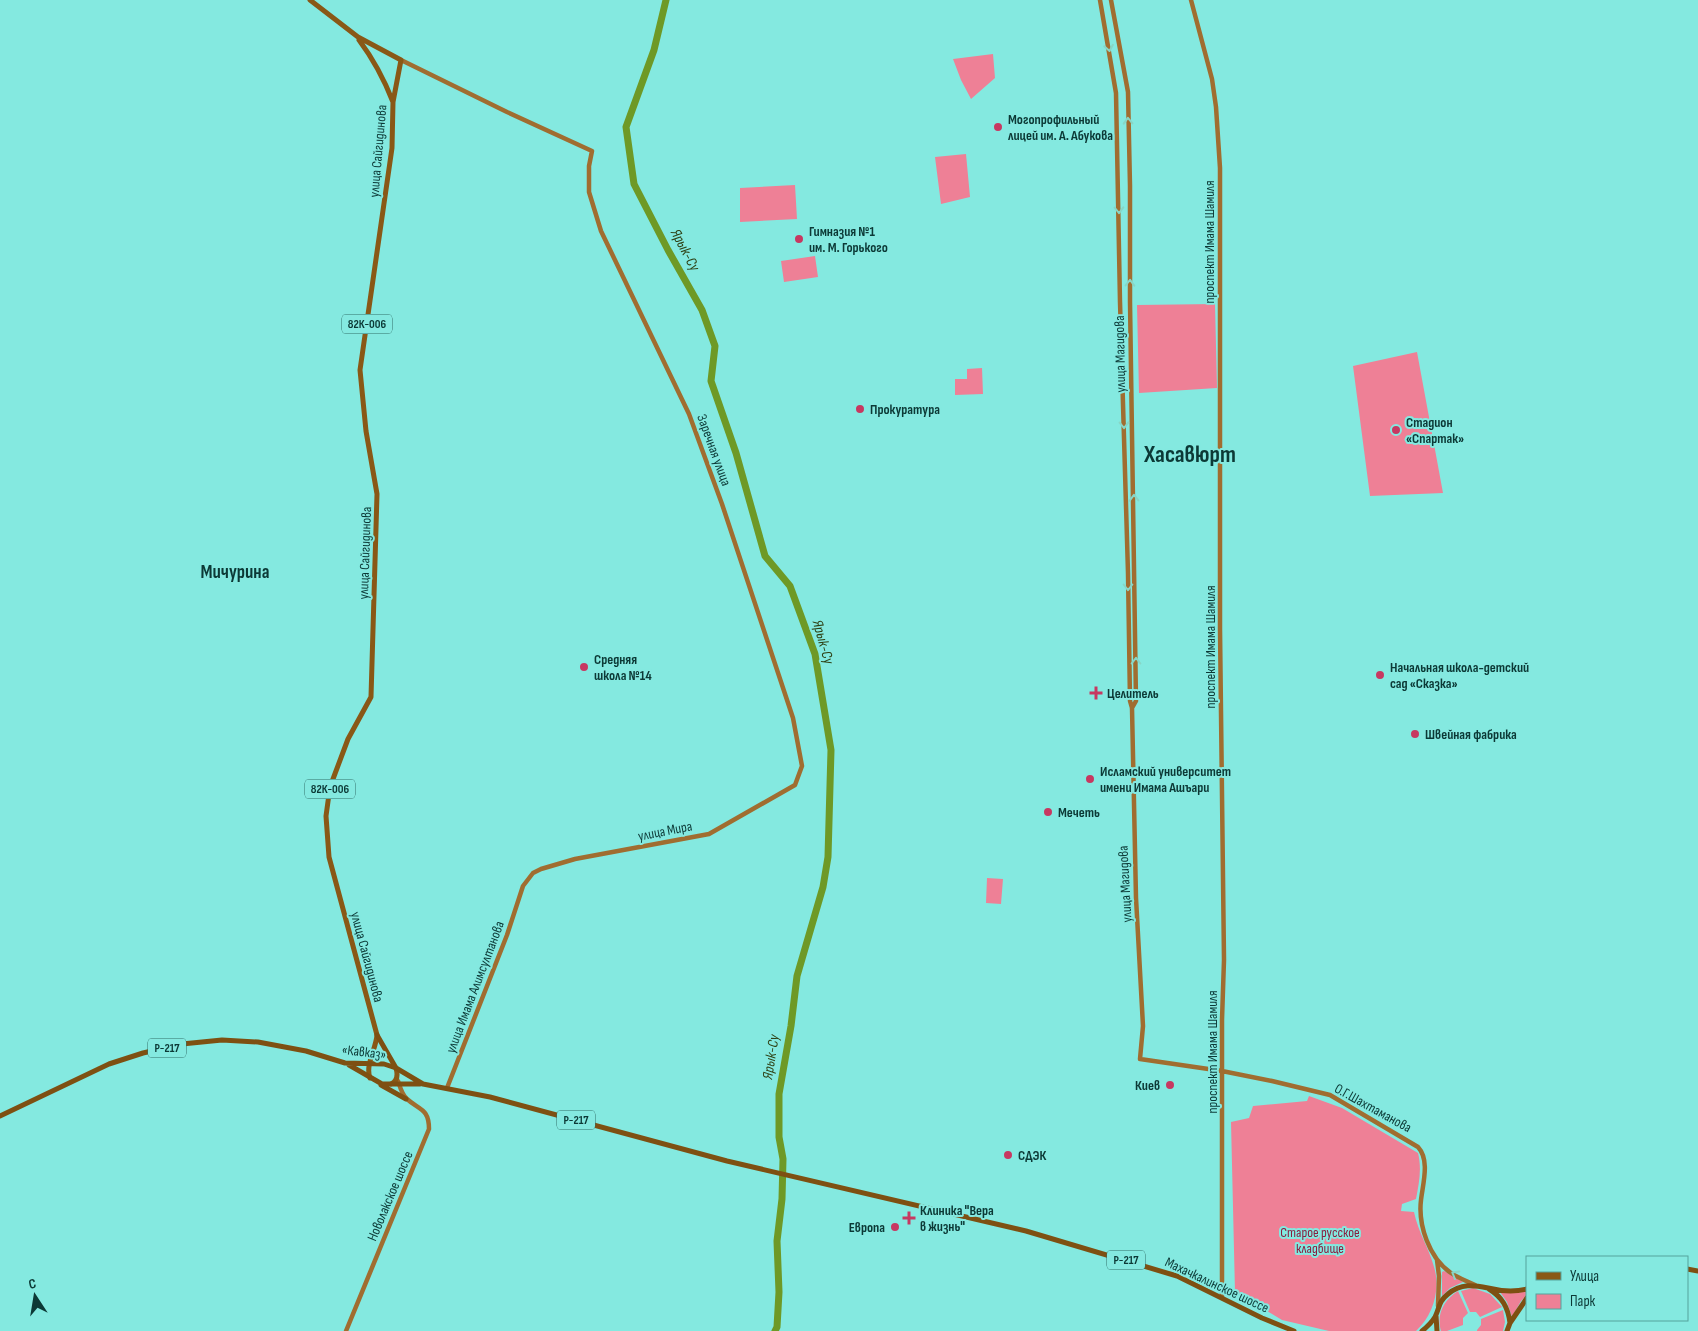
<svg xmlns="http://www.w3.org/2000/svg" width="1698" height="1331" font-family="'Sofia Sans Condensed',sans-serif">
	<rect width="100%" height="100%" fill="#84e9e0"/>
	<!-- green -->
	<path fill="#ee8096" d="M993,54L995,78L971,99L961,80L953,59Z
		M966,154L970,197L941,204L935,157Z
		M795,185L797,219L740,222V188Z
		M815,256L818,277L784,282L781,261Z
		M1215,304L1217,388L1139,393L1137,305Z
		M1417,352L1443,493L1370,496L1353,366Z
		M982,368L983,394L955,395V379H967V369Z
		M987,878L1003,879L1001,904L986,903Z
		M1309,1096L1342,1108L1418,1153C1422,1169 1419,1183 1416,1199L1402,1204L1401,1211L1414,1212C1418,1232 1429,1248 1434,1267C1441,1289 1433,1316 1416,1331H1329L1282,1320L1235,1292L1231,1122L1249,1118L1253,1106L1307,1101Z
		M1444,1271L1463,1282L1450,1288L1442,1296V1272Z
		M1473,1288L1490,1294L1502,1307L1480,1317L1476,1312H1470L1461,1291Z
		M1458,1291L1468,1313L1463,1318V1325L1447,1331H1441C1436,1314 1444,1300 1458,1291Z
		M1527,1291V1295L1521,1301L1512,1317L1507,1302L1500,1292L1517,1293Z
		M1503,1310L1505,1322L1503,1331H1477V1330L1481,1325V1319Z"/>
	<g fill="none" stroke-linecap="round" stroke-linejoin="round">
		<!-- river -->
		<path stroke="#6e9926" stroke-width="7" d="M666,0L654,50L626,127L634,184L668,250L702,310L715,346L711,381L736,453L765,556L790,586L815,654L831,750L828,857L823,887L797,976L791,1026L779,1094V1137L783,1159L782,1199L777,1241L779,1292L777,1327L775,1331"/>
		<!-- secondary -->
		<path stroke="#a06d30" stroke-width="4.5" d="M1100,0L1116,93L1120,302L1128,573L1130,701L1132,708L1136,898L1143,1026L1140,1059L1222,1071L1272,1081L1330,1095L1418,1147C1430,1160 1423,1183 1421,1200C1418,1225 1429,1258 1451,1273C1458,1278 1467,1281 1475,1285
			M1111,0L1128,92L1130,186V302L1136,701L1132,708
			M1191,0L1212,79L1216,107L1220,168V629L1224,960L1222,1020V1298
			M401,60L507,112L592,151L589,166V192L601,231L689,414L722,504L793,718L802,766L795,785L709,834L575,859L541,869L533,873L523,886L507,935L447,1088
			M1437,1260L1439,1276L1438,1306
			M346,1331L429,1129C429,1108 419,1110 407,1099C402,1095 400,1087 398,1081"/>
		<!-- primary -->
		<path stroke="#895816" stroke-width="5" d="M310,0L358,37L401,60L393,102L392,148L360,370L366,431L377,494L371,697L348,739L330,787L326,816L329,857L377,1035C376,1049 365,1065 370,1078
			M359,40C374,60 384,79 393,102
			M391,1084C398,1081 398,1075 396,1068"/>
		<!-- trunk -->
		<path stroke="#7e5012" stroke-width="5" d="M377,1035L396,1068
			M349,1065L382,1084H420
			M381,1085L406,1099
			M0,1116L109,1064L143,1053L182,1044L222,1040L258,1042L306,1051L345,1063L384,1064L396,1068L423,1084L490,1097L727,1161L1026,1231L1177,1276L1262,1318L1294,1331
			M1687,1269L1698,1271
			M1489,1289C1502,1297 1508,1307 1510,1323
			M1436,1316L1437,1331
			M1422,1331C1427,1327 1432,1322 1435,1317C1440,1307 1438,1302 1448,1294C1461,1283 1474,1285 1488,1288C1500,1291 1515,1292 1527,1289
			M1507,1331L1510,1323L1527,1298"/>
	</g>
	<!-- one-way arrows -->
	<defs><path id="oneway-chevron" d="M-2-3.5L2.5 0L-2 3.5" fill="none" stroke-width="1.6" stroke-linecap="round" stroke-linejoin="round" transform="scale(1.25)"/></defs>
	<g stroke="#88d6c6">
		<use href="#oneway-chevron" transform="translate(1109 48) rotate(80)"/>
		<use href="#oneway-chevron" transform="translate(1128 121) rotate(-92)"/>
		<use href="#oneway-chevron" transform="translate(1119 210) rotate(89)"/>
		<use href="#oneway-chevron" transform="translate(1130 283) rotate(-89)"/>
		<use href="#oneway-chevron" transform="translate(1124 425) rotate(89)"/>
		<use href="#oneway-chevron" transform="translate(1134 498) rotate(-91)"/>
		<use href="#oneway-chevron" transform="translate(1128 587) rotate(90)"/>
		<use href="#oneway-chevron" transform="translate(1136 661) rotate(-90)"/>
		<use href="#oneway-chevron" transform="translate(1455 1274) rotate(-150)"/>
	</g>
	<!-- markers -->
	<g fill="#c73861" stroke="#84e9e0" stroke-width="2">
		<circle cx="998" cy="127" r="5"/>
		<circle cx="799" cy="239" r="5"/>
		<circle cx="860" cy="409" r="5"/>
		<circle cx="1396" cy="430" r="5"/>
		<circle cx="584" cy="667" r="5"/>
		<circle cx="1380" cy="675" r="5"/>
		<path d="M1093.5 685.5h5v5h5v5h-5v5h-5v-5h-5v-5h5z"/>
		<circle cx="1415" cy="734" r="5"/>
		<circle cx="1090" cy="779" r="5"/>
		<circle cx="1048" cy="812" r="5"/>
		<circle cx="1170" cy="1085" r="5"/>
		<circle cx="1008" cy="1155" r="5"/>
		<path d="M906.5 1210.5h5v5h5v5h-5v5h-5v-5h-5v-5h5z"/>
		<circle cx="895" cy="1227" r="5"/>
	</g>
	<g text-anchor="middle" dominant-baseline="central" stroke-width="4" stroke-linejoin="round" paint-order="stroke">
		<!-- shield labels -->
		<g fill="#84e9e0" stroke="#306e69" stroke-width="1">
			<rect x="342" y="314.5" width="50" height="19" rx="4"/>
			<rect x="305" y="779.5" width="50" height="19" rx="4"/>
			<rect x="148" y="1038.5" width="38" height="19" rx="4"/>
			<rect x="557" y="1110.5" width="38" height="19" rx="4"/>
			<rect x="1107" y="1250.5" width="38" height="19" rx="4"/>
		</g>
		<g font-size="12" font-weight="bold" fill="#0c3936">
			<text x="367" y="324">82К-006</text>
			<text x="330" y="789">82К-006</text>
			<text x="167" y="1048">Р-217</text>
			<text x="576" y="1120">Р-217</text>
			<text x="1126" y="1260">Р-217</text>
		</g>
		<!-- poi labels -->
		<g font-size="14" font-weight="bold" fill="#0c3936" stroke="#84e9e0" text-anchor="start">
			<text x="1008" y="119">Могопрофильный<tspan x="1008" dy="16">лицей им. А. Абукова</tspan></text>
			<text x="809" y="231">Гимназия №1<tspan x="809" dy="16">им. М. Горького</tspan></text>
			<text x="870" y="409">Прокуратура</text>
			<text x="1406" y="422">Стадион<tspan x="1406" dy="16">«Спартак»</tspan></text>
			<text x="594" y="659">Средняя<tspan x="594" dy="16">школа №14</tspan></text>
			<text x="1390" y="667">Начальная школа-детский<tspan x="1390" dy="16">сад «Сказка»</tspan></text>
			<text x="1107" y="693">Целитель</text>
			<text x="1425" y="734">Швейная фабрика</text>
			<text x="1100" y="771">Исламский университет<tspan x="1100" dy="16">имени Имама Ашъари</tspan></text>
			<text x="1058" y="812">Мечеть</text>
			<text x="1160" y="1085" text-anchor="end">Киев</text>
			<text x="1018" y="1155">СДЭК</text>
			<text x="920" y="1210">Клиника "Вера<tspan x="920" dy="16">в жизнь"</tspan></text>
			<text x="885" y="1227" text-anchor="end">Европа</text>
		</g>
		<!-- street labels -->
		<g font-size="14" fill="#0c3936" stroke="#84e9e0">
			<text transform="translate(378 151) rotate(-85)">улица Сайгидинова</text>
			<text transform="translate(1209 242) rotate(-90)">проспект Имама Шамиля</text>
			<text transform="translate(1120 354) rotate(-91)">улица Магидова</text>
			<text transform="translate(714 450) rotate(70)">Заречная улица</text>
			<text transform="translate(365 553) rotate(-88)">улица Сайгидинова</text>
			<text transform="translate(1210 647) rotate(-90)">проспект Имама Шамиля</text>
			<text transform="translate(665 831) rotate(-11)">улица Мира</text>
			<text transform="translate(1125 884) rotate(-93)">улица Магидова</text>
			<text transform="translate(367 957) rotate(75)">улица Сайгидинова</text>
			<text transform="translate(475 987) rotate(-69)">улица Имама Алимсултанова</text>
			<text transform="translate(364 1052) rotate(7)">«Кавказ»</text>
			<text transform="translate(1212 1052) rotate(-90)">проспект Имама Шамиля</text>
			<text transform="translate(1373 1108) rotate(29)">О.Г.Шахтаманова</text>
			<text transform="translate(390 1196) rotate(-67)">Новолакское шоссе</text>
			<text transform="translate(1217 1285) rotate(25)">Махачкалинское шоссе</text>
		</g>
		<!-- park labels -->
		<g font-size="14" fill="#891e3f" stroke="#84e9e0">
			<text x="1320" y="1232">Старое русское<tspan x="1320" dy="16">кладбище</tspan></text>
		</g>
		<!-- water labels -->
		<g font-size="15" font-style="italic" fill="#2e4014" stroke="#84e9e0">
			<text transform="translate(685 250) rotate(62)">Ярык-Су</text>
			<text transform="translate(823 642) rotate(74)">Ярык-Су</text>
			<text transform="translate(771 1057) rotate(-81)">Ярык-Су</text>
		</g>
		<!-- district labels -->
		<g font-size="19" font-weight="bold" fill="#0c3936" stroke="#84e9e0">
			<text x="235" y="572">Мичурина</text>
		</g>
		<!-- town labels -->
		<g font-size="24" font-weight="bold" fill="#0c3936" stroke="#84e9e0">
			<text x="1190" y="454">Хасавюрт</text>
		</g>
	</g>
	<!-- legend -->
	<rect x="1526" y="1256" width="162" height="65" fill="#84e9e0" stroke="#54a39c"/>
	<rect x="1536" y="1272" width="25" height="8" fill="#895816" stroke="#54a39c"/>
	<text x="1570" y="1281" font-size="15" fill="#0c3936">Улица</text>
	<rect x="1536" y="1294" width="25" height="15" fill="#ee8096" stroke="#54a39c"/>
	<text x="1570" y="1306" font-size="15" fill="#0c3936">Парк</text>
	<!-- north arrow -->
	<g transform="translate(35 1296) rotate(348)" stroke="#84e9e0" stroke-width="4" paint-order="stroke">
	<path d="M0-4L9 19L0 12L-9 19Z" fill="#0c3936"/>
	<text y="-8" font-size="14" font-weight="bold" text-anchor="middle" fill="#0c3936">С</text>
	</g>
</svg>
